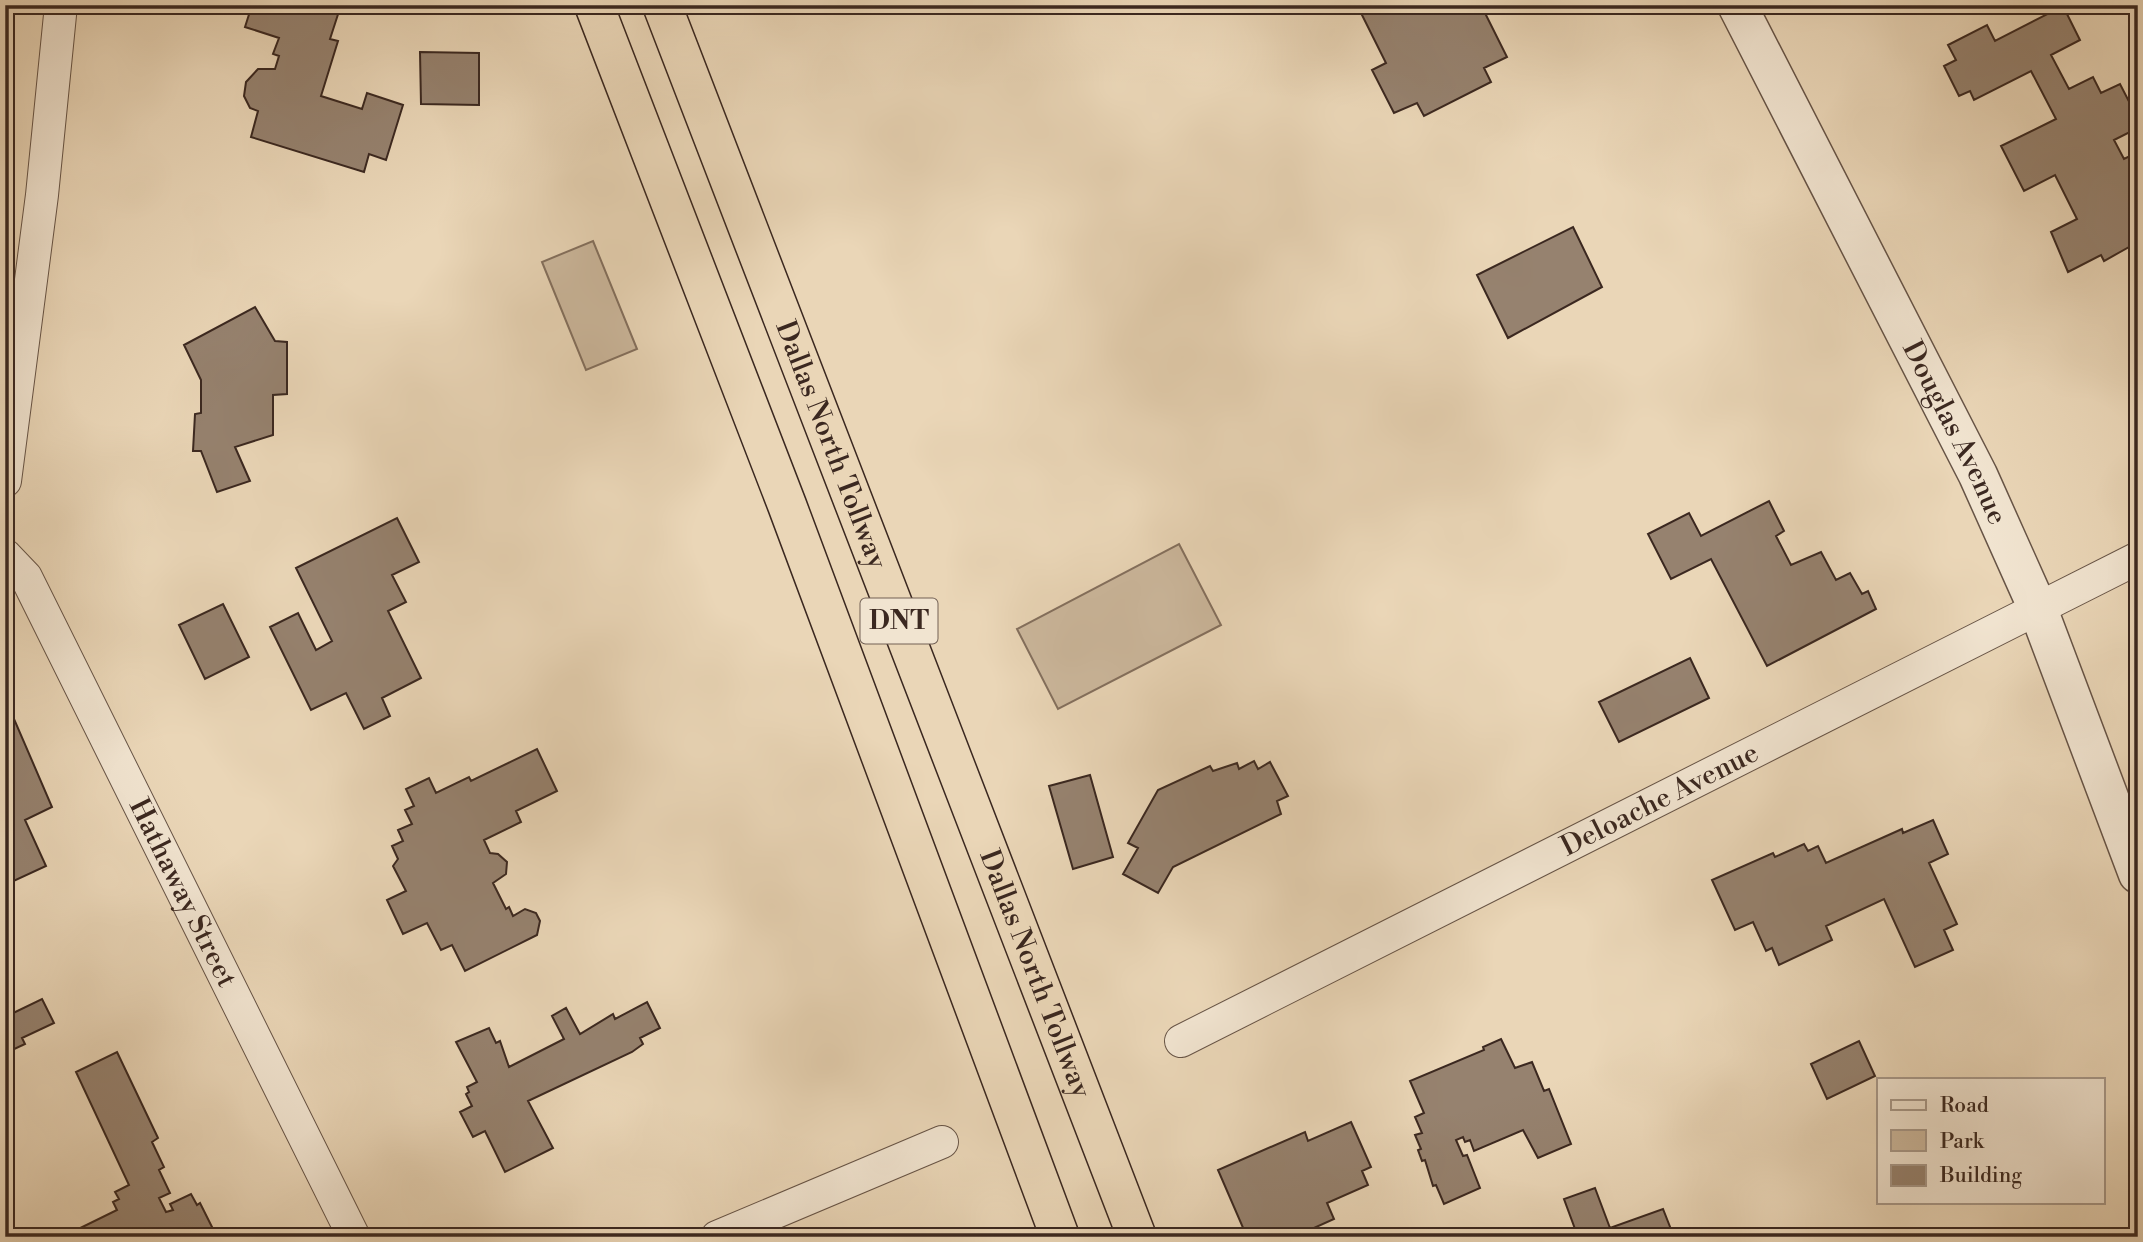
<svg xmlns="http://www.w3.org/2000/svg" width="2143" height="1242" font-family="'Libre Bodoni',serif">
	<rect width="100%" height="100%" fill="#ead6b7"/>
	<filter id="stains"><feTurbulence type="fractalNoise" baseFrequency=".00286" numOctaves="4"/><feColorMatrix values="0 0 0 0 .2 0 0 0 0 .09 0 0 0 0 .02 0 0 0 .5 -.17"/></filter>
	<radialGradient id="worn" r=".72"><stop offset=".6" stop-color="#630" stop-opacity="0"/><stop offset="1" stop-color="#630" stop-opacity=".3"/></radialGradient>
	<!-- green -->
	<path fill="#ccb89d" stroke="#84705e" stroke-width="2" d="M593,241L637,349L586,370L542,262Z
		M1179,544L1221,625L1058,709L1017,629Z"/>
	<!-- building -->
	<path fill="#96826f" stroke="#3b2820" stroke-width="2" d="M252,5H341L330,39L338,41L321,96L362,109L367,93L403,105L386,160L369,154L364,172L251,137L258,111L250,108L244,96L246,82L258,69H275L279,56L273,54L279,38L245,27Z
		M1357,5H1481L1507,57L1484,68L1491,82L1424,116L1417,103L1394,113L1372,70L1386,63Z
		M2063,6L2080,40L2051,55L2069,89L2093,77L2101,93L2120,84L2138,119V128L2114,140L2124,159L2138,152V242L2104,261L2101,255L2068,272L2051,232L2077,219L2055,175L2024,191L2001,146L2056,119L2031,71L1974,100L1970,91L1959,96L1944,66L1956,60L1948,45L1987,25L1995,41Z
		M420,52L479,53V105L421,104Z
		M1573,227L1602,287L1508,338L1477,275Z
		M255,307L275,341L287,342V394L273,395V435L235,447L250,481L217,492L201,451H193L195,414L201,413V380L184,345Z
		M1769,501L1784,531L1776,536L1791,565L1821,552L1836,580L1850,573L1862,594L1868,591L1876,609L1767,666L1711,559L1671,579L1648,534L1689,513L1701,536Z
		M397,518L419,562L392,575L406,602L388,611L421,678L382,698L390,716L364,729L346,693L311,710L270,627L298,613L316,650L332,641L296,568Z
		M223,604L249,657L205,679L179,625Z
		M1690,658L1709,698L1619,742L1599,702Z
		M5,704L8,705L52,807L25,820L46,866L5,885Z
		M537,749L557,791L516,811L521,822L484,840L490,853L498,854L507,862L506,874L493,883L506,909L509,907L513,916L525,909L536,913L540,921L537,935L465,971L452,945L441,950L427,923L403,934L387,900L406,891L393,866L398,859L392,846L403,841L398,830L412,824L405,810L414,806L406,789L429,778L436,793L469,777L471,781Z
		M1254,761L1258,769L1270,762L1288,796L1277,801L1281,814L1173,867L1158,893L1123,874L1138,848L1128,843L1158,790L1210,766L1213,771L1237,763L1239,769Z
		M1090,775L1113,857L1073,869L1049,786Z
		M1933,820L1948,854L1929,863L1957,924L1944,930L1953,950L1915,967L1884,899L1826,926L1832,940L1779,965L1772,948L1766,951L1753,922L1735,930L1712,880L1773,853L1775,857L1804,844L1808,851L1818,846L1826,863L1902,829L1903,833Z
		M42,999L54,1023L22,1038L25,1044L8,1052L5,1047V1017Z
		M647,1002L660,1028L640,1038L643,1044L632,1052L528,1101L553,1148L505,1172L485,1131L473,1137L460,1112L472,1106L466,1094L469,1092L467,1087L477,1082L456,1042L489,1028L496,1043L500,1041L509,1067L564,1039L552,1016L566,1008L580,1034L613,1014L615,1019Z
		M1501,1039L1515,1068L1532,1062L1544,1091L1549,1089L1571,1144L1538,1158L1523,1130L1474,1151L1470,1140L1465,1142L1463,1137L1456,1140L1463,1156L1467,1155L1480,1188L1444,1204L1436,1185L1433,1186L1425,1160L1422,1161L1418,1150L1421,1149L1415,1135L1422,1133L1415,1117L1424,1113L1410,1081L1484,1050L1483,1047Z
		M1859,1041L1875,1076L1827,1099L1811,1064Z
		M117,1052L158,1138L152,1142L164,1167L159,1170L170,1193L159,1198L166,1212L173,1210L170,1204L191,1194L197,1205L200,1203L213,1229L209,1232L211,1236L62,1237L117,1210L113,1202L119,1199L115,1192L129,1185L76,1072Z
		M1351,1122L1371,1167L1362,1171L1368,1185L1327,1203L1334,1219L1294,1237H1247L1218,1170L1305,1132L1308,1141Z
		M1595,1188L1610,1228L1663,1209L1674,1237H1578L1564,1199Z"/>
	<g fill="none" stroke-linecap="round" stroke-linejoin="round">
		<defs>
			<g id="minor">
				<path d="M5,481L42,195L61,5"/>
				<path id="s1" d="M5,555L26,577L354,1237"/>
				<path id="s2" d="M1181,1041L2138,558"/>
				<path d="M717,1237L942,1142"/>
			</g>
			<g id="tertiary">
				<path id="s3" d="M1737,5L1978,475L2038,609L2138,874"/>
			</g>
			<g id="motorway">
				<path d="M594,5L787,505L1060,1237"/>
				<path id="s4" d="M662,5L1137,1237"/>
			</g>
		</defs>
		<!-- minor casing -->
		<use href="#minor" stroke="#675446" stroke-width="34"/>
		<!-- tertiary casing -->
		<use href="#tertiary" stroke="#675446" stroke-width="41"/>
		<!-- motorway casing -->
		<use href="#motorway" stroke="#3b2820" stroke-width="41"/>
		<!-- minor -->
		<use href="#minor" stroke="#f1e4d0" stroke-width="32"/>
		<!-- tertiary -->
		<use href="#tertiary" stroke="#f1e4d0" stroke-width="38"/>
		<!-- motorway -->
		<use href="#motorway" stroke="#ead6b7" stroke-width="38"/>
	</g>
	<g text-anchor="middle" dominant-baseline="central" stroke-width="7" stroke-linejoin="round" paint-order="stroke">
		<!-- shield labels -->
		<rect fill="#f1e4d0" stroke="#726055" stroke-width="2" x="860.5" y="598.5" width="77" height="45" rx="5"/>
		<g font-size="26" font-weight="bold" fill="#3b2820">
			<text x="899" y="621">DNT</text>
		</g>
		<!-- street labels -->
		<g font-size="28" fill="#3b2820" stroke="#f1e4d0">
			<text stroke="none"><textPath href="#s3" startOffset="480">Douglas Avenue</textPath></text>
			<text stroke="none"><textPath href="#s4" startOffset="471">Dallas North Tollway</textPath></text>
			<text stroke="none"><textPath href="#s2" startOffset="536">Deloache Avenue</textPath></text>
			<text stroke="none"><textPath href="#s1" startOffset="383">Hathaway Street</textPath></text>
			<text stroke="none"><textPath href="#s4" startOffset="1038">Dallas North Tollway</textPath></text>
		</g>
	</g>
	<!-- margin -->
	<rect width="2143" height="1242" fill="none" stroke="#ead6b7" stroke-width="28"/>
	<rect x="7" y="7" width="2129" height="1228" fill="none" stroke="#3b2820" stroke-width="3.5"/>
	<rect x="14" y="14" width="2115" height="1214" fill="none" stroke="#3b2820" stroke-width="2"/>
	<!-- legend -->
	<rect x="1877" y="1078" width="228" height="126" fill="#f1e4d0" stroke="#a8998a" stroke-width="2"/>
	<rect x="1891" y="1100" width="35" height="10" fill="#f1e4d0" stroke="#a8998a" stroke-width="2"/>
	<text x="1940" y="1112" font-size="21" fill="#3b2820">Road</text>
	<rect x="1891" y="1130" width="35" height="21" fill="#ccb89d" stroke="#a8998a" stroke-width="2"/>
	<text x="1940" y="1148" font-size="21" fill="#3b2820">Park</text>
	<rect x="1891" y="1165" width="35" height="21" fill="#96826f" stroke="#a8998a" stroke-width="2"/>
	<text x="1940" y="1182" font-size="21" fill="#3b2820">Building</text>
	<rect width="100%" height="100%" filter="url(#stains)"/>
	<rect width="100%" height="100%" fill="url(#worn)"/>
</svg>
